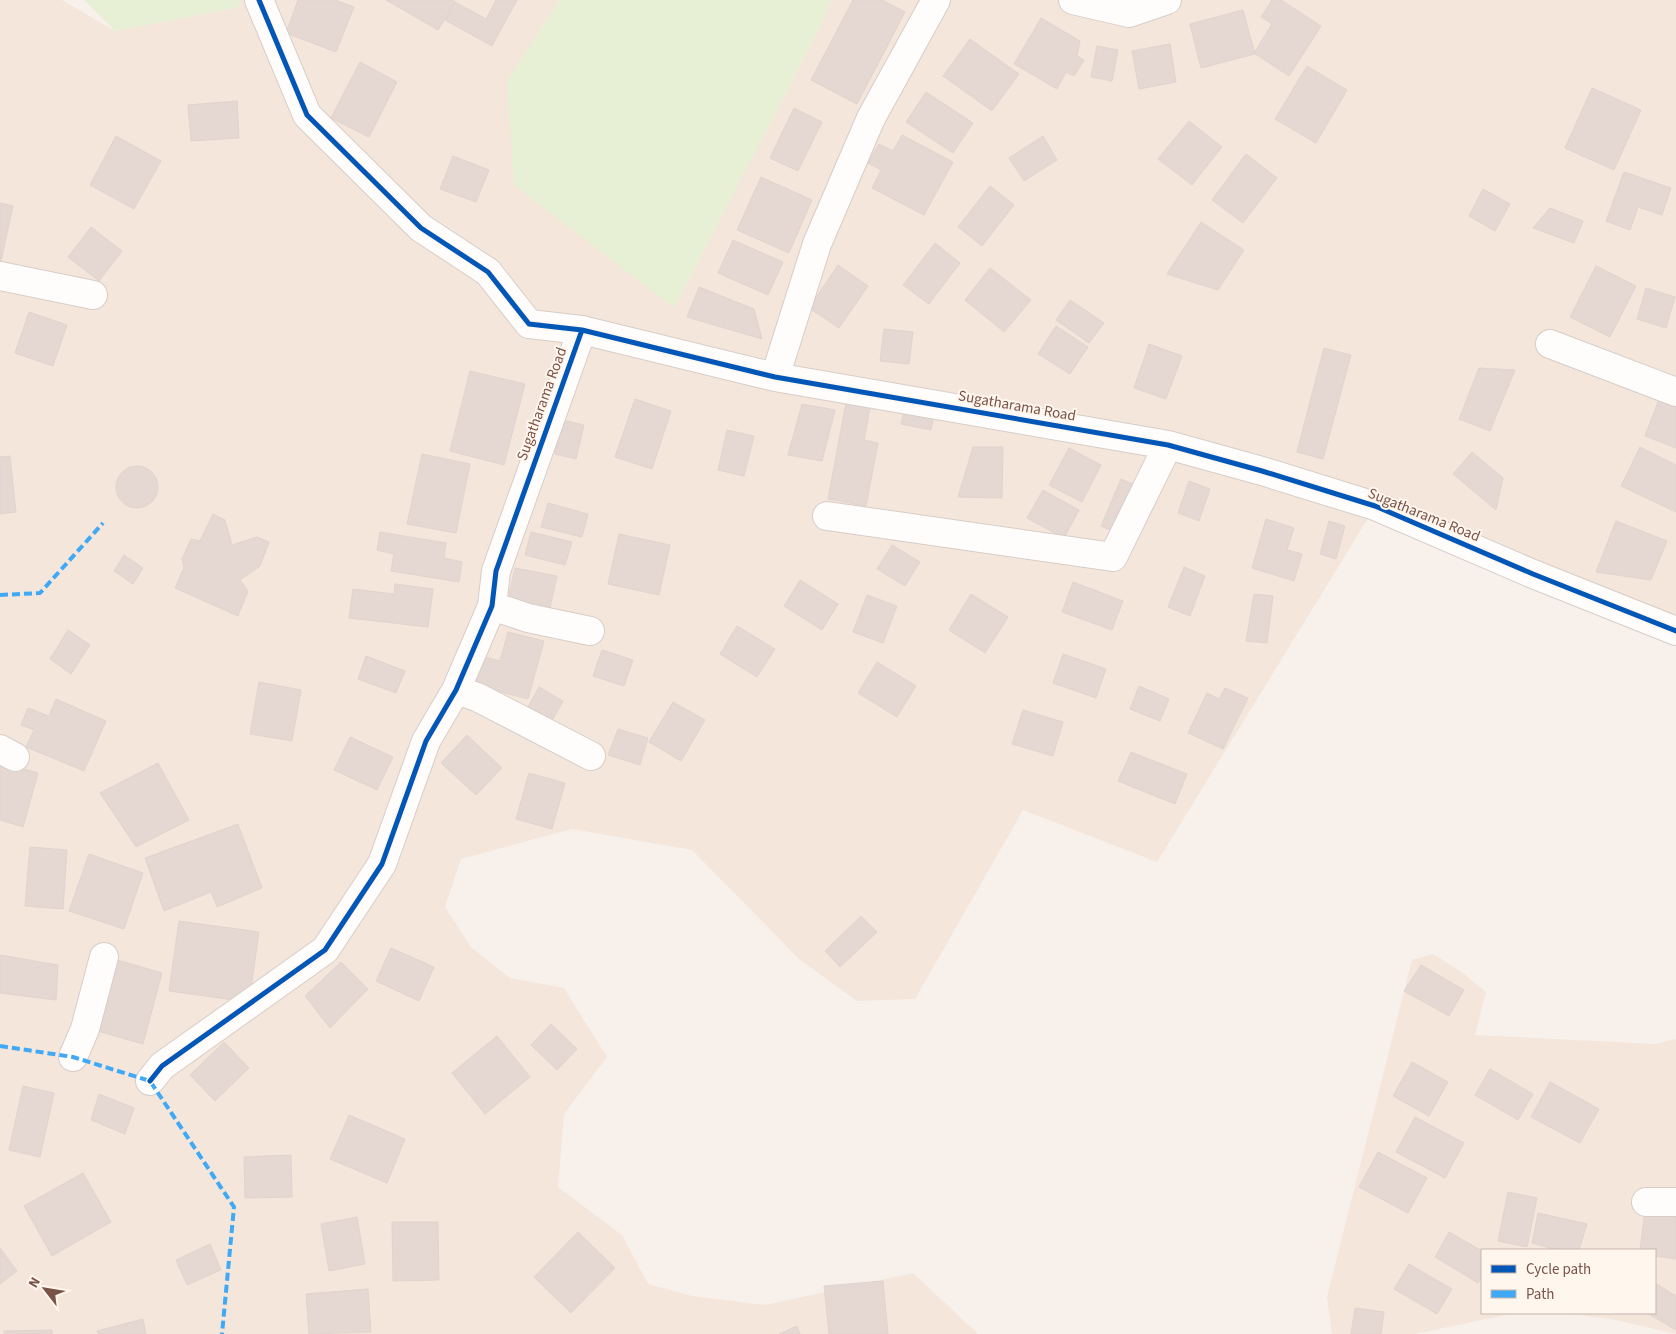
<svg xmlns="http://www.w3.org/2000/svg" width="1676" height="1334" font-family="'Source Sans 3',sans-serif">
	<rect width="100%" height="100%" fill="#f8f1eb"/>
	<!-- residential -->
	<path fill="#f4e6db" d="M0,0H62L115,31L239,7L241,0H560L507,81L674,308L819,29L831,0H1676V631L1375,507L1157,862L1023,810L915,999L857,1001L800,960L692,850L572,829L461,859L445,907L471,947L510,978L564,988L607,1057L564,1114L558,1187L622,1235L648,1284L692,1296L765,1305L913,1273L978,1334H0Z
		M1433,954L1463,973L1486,992L1475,1035L1655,1044L1676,1039V1334L1616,1320L1566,1313H1655V1250H1482V1313H1515L1415,1334H1332L1327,1297L1412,960Z"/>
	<!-- green -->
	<path fill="#e7efd4" d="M84,0H241L239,7L115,31Z
		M560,0H831L819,29L674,308L514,185L507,81Z"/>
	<!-- building -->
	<path fill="#e5d8d2" stroke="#e1d3cd" d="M298,0H335L354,7L336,52L286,33Z
		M386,0H453L455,2L438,30Z
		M496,0H517L492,46L445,20L455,2L486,19Z
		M853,0H882L905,12L857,104L811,80Z
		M1272,0H1281L1321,26L1289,76L1254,53L1272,24L1261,17Z
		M1243,10L1255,54L1201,68L1190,24Z
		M1041,18L1080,41L1077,56L1084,60L1074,76L1066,72L1057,89L1014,64Z
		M970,39L1019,74L992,111L943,76Z
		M1170,44L1176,82L1139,89L1132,51Z
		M1097,46L1118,50L1112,81L1091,77Z
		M360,62L397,82L369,137L331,118Z
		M1307,66L1347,90L1316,143L1275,119Z
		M1592,88L1641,110L1614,170L1565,148Z
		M926,92L973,123L953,153L906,122Z
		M237,101L239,138L191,141L188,105Z
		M794,108L822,122L798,171L770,158Z
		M1189,121L1222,147L1192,185L1158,159Z
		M902,135L953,162L924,215L872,188L881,170L868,163L879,144L893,151Z
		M116,136L161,161L134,209L90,185Z
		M1043,136L1057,160L1024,181L1009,158Z
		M1246,154L1277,178L1243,223L1212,200Z
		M453,156L489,170L476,202L440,189Z
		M1624,172L1671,188L1662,215L1638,207L1630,230L1606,221Z
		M761,177L812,200L789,253L737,230Z
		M990,186L1014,205L982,246L958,227Z
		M1483,189L1510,204L1495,231L1469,216Z
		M0,203L13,206L1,261H0Z
		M1550,208L1583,221L1574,243L1533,228Z
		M1201,222L1244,250L1218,290L1167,274Z
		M91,227L122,251L99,281L68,257Z
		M733,240L783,262L768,295L718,273Z
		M935,243L960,263L929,304L903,285Z
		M838,265L868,286L839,328L809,308Z
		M1596,266L1636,286L1610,337L1570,317Z
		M990,268L1031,300L1004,332L965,300Z
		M699,287L754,309L762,339L687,317Z
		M1646,288L1675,297L1666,328L1637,319Z
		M1070,300L1104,323L1089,343L1056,320Z
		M29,312L67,325L53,366L15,353Z
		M1056,326L1088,347L1070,374L1038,354Z
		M884,329L913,332L909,364L880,361Z
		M1149,344L1182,356L1166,399L1134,388Z
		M1324,348L1351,355L1323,459L1297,452Z
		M1479,368L1515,370L1490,431L1459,419Z
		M470,371L525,384L504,465L450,451Z
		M1661,394L1676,399V448L1645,436Z
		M635,399L671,411L652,469L615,457Z
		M846,403L870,408L864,440L878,443L866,506L828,499Z
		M802,404L835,410L822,461L788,455Z
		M906,404L935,410L931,430L901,424Z
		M563,420L584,425L576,459L555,454Z
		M727,430L754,436L744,476L718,470Z
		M973,447H1003L1002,498L958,497Z
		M1640,447L1676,465V512L1621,486Z
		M1069,448L1101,465L1082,502L1049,485Z
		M1472,452L1503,478L1496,510L1453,474Z
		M422,454L470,464L456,533L407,524Z
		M10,456L16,512L0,514V457Z
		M116 487a21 21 0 1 1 42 0a21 21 0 1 1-42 0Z
		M1121,479L1148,491L1128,538L1101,526Z
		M1189,481L1210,489L1199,521L1178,513Z
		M1043,490L1079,510L1064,538L1027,518Z
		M548,503L588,514L582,537L541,527Z
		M213,514L225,520L232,545L257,537L269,542L260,566L240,580L248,591L238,616L175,588L184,567L182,559L191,539L200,541Z
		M1266,519L1294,528L1287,550L1302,554L1294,581L1252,568Z
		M1329,521L1345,526L1336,559L1320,554Z
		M1616,521L1667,541L1651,580L1596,572Z
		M380,532L446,543L444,558L462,562L459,582L391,571L394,554L377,550Z
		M531,532L572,542L565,565L525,555Z
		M619,534L670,545L659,595L608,584Z
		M892,545L920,562L905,586L877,569Z
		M124,555L143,568L133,584L114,571Z
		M1184,567L1205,576L1190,616L1168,607Z
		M515,568L557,576L549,612L507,604Z
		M800,580L838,604L822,630L784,606Z
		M1073,582L1123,601L1112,630L1062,612Z
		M395,584L433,589L428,627L349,618L353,589L394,594Z
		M971,594L1008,617L985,653L949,630Z
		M1254,594L1273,596L1267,643L1246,641Z
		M867,595L897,606L883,643L853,632Z
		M737,626L775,649L757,677L720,654Z
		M68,630L90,645L71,674L50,659Z
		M508,632L544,641L528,699L474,685L481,656L500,661Z
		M602,650L633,660L624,686L593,676Z
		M1063,654L1106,669L1096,698L1053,683Z
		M366,656L405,671L396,693L358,679Z
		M877,662L916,686L897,717L858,693Z
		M259,682L301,690L292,741L250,734Z
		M1139,686L1169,699L1160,721L1130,709Z
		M539,687L563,701L547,730L523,716Z
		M1225,688L1248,698L1223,749L1188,733L1207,693L1219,699Z
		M56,699L106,721L84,771L26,747L34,730L21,725L28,708L49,716Z
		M673,702L705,720L681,761L649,742Z
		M1023,710L1063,722L1053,756L1012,744Z
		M618,729L648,738L640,765L608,755Z
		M467,735L502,768L476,795L441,763Z
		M350,737L393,757L377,790L334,770Z
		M1131,752L1187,774L1175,804L1118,781Z
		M0,762L38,773L23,827L0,820Z
		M158,763L189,820L136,847L100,793Z
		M529,773L565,783L552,829L516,819Z
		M238,824L262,888L217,907L211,892L164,911L145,858Z
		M30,847L67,850L63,909L25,906Z
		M89,854L143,873L124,929L69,911Z
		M861,916L877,932L840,967L825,951Z
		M179,921L259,932L249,1002L169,991Z
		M391,948L434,967L419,1001L376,981Z
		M0,955L58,965L56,1000L0,993Z
		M114,959L162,973L143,1044L94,1030Z
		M341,962L368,989L330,1028L305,996Z
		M1421,965L1464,990L1449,1016L1404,991Z
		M551,1024L577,1049L557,1070L531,1045Z
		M497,1036L530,1077L485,1114L452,1073Z
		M224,1042L249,1068L215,1101L190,1075Z
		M1412,1062L1448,1082L1429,1116L1393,1096Z
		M1490,1069L1533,1094L1518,1120L1475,1095Z
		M1550,1082L1599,1109L1580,1143L1531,1117Z
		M23,1086L54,1093L40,1157L9,1150Z
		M99,1094L134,1108L125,1134L91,1120Z
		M349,1115L405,1139L387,1183L330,1159Z
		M1415,1117L1464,1143L1445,1178L1396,1152Z
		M1378,1152L1427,1178L1408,1213L1359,1187Z
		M291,1155L292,1197L245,1198L244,1157Z
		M83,1173L111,1222L52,1256L24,1206Z
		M1508,1192L1537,1198L1527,1247L1498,1241Z
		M1646,1202L1676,1206V1259L1655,1256V1250H1640Z
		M1538,1213L1587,1224L1579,1250H1557L1532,1243Z
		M357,1217L365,1264L329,1271L321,1224Z
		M392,1222H438L439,1280L393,1281Z
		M578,1232L615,1268L571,1313L534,1277Z
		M1449,1232L1482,1251V1275L1478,1283L1435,1257Z
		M210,1244L221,1270L187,1285L176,1260Z
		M0,1248L17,1271L0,1284Z
		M1409,1264L1452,1289L1437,1314L1394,1289Z
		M883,1281L888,1334H829L824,1286Z
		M1655,1283L1676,1296V1330L1647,1313H1655Z
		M368,1289L371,1332L309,1334L306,1294Z
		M1355,1308L1384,1312L1381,1334H1351Z
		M143,1319L146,1334H98L97,1331Z
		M797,1326L800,1334H779Z
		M52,1330V1334H4V1331Z"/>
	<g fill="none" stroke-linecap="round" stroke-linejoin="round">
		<defs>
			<path id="minor" d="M259,0L307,115L421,228L488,272L529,324L582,330
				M1073,0L1129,13L1167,0
				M0,276L93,295
				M1550,344L1676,392
				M775,377L817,244L871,118L936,0
				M827,516L1113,557L1168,445
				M492,606L528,618L590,631
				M456,690L477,697L591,756
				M0,749L15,757
				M73,1057L85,1029L104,957
				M150,1081L162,1066L325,950L382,864L426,741L456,690L492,606L496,571L582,330L775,377L1168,445L1262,471L1375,506L1533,574L1676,631
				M1646,1202H1676"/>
		</defs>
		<!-- minor casing -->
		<use href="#minor" stroke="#d7cdc8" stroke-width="30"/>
		<!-- minor -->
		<use href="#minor" stroke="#fefdfc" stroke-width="28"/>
		<!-- quiet -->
		<path stroke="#3fa9f5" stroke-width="4" stroke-dasharray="8 4" stroke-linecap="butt" d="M0,595L40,593L103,523
			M0,1046L73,1057L150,1081L234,1207L222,1334"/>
		<defs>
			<path id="cycleway" d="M259,0L307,115L421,228L488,272L529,324L582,330
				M150,1081L162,1066L325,950L382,864L426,741L456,690L492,606L496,571L582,330L775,377L1168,445L1262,471L1375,506L1533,574L1676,631"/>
		</defs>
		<!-- cycleway casing -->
		<use href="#cycleway" stroke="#fff6ed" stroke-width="8"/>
		<!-- cycleway -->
		<use href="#cycleway" stroke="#0057b8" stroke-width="5"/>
	</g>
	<g text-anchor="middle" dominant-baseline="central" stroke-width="4" stroke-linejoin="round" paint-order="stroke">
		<!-- street labels -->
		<g font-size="15" fill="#795348" stroke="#fff6ed">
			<text transform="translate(542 404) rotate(-70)">Sugatharama Road</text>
			<text transform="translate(1017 406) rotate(10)">Sugatharama Road</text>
			<text transform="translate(1424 515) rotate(22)">Sugatharama Road</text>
		</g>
	</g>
	<!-- legend -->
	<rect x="1481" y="1249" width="175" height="65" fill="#fff6ed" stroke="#c9b5ab"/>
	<rect x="1491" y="1265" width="25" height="8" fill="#0057b8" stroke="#c9b5ab"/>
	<text x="1526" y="1274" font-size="15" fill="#795348">Cycle path</text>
	<rect x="1491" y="1290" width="25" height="8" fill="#3fa9f5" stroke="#c9b5ab"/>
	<text x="1526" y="1299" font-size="15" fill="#795348">Path</text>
	<!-- north arrow -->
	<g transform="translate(45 1289) rotate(301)" stroke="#fff6ed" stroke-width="4" paint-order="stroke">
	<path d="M0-4L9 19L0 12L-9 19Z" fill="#795348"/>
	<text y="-8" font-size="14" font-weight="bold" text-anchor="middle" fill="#795348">N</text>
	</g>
</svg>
